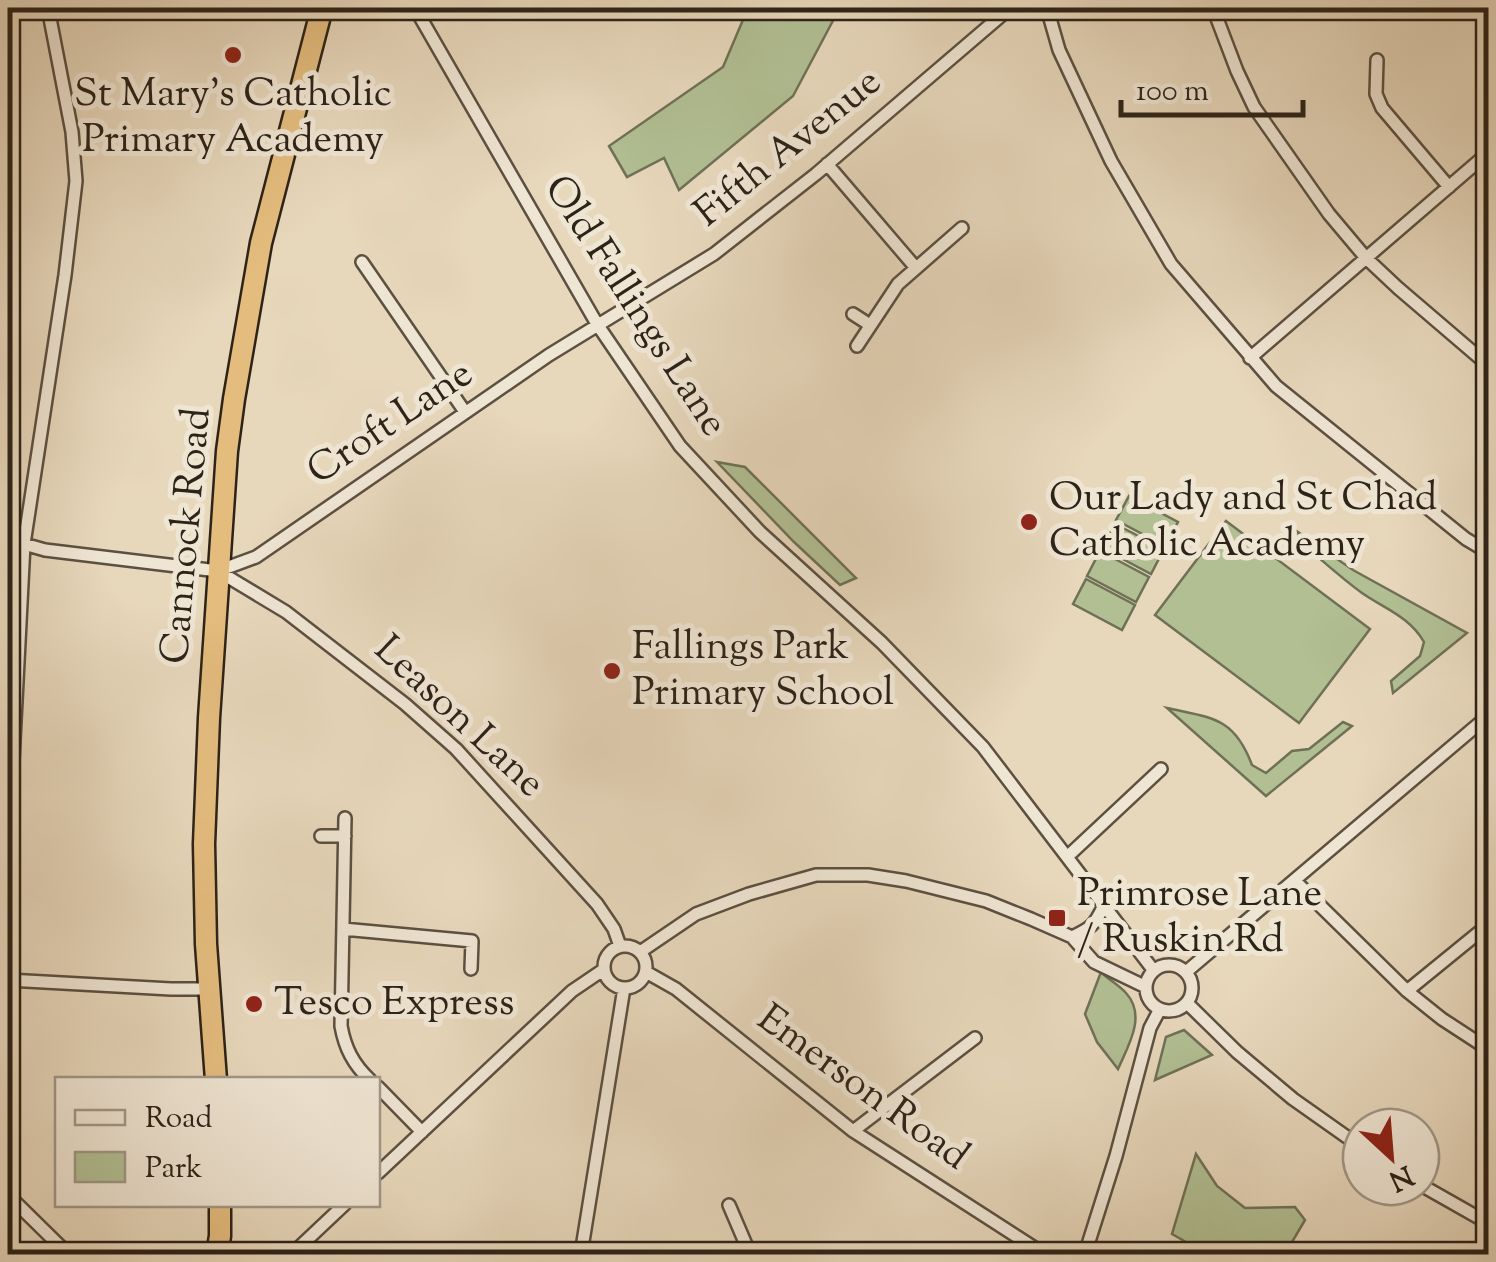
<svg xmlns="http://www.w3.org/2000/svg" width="1496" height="1262" font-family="'Sorts Mill Goudy',serif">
	<rect width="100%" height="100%" fill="#e7d7bb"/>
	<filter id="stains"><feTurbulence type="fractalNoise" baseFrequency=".002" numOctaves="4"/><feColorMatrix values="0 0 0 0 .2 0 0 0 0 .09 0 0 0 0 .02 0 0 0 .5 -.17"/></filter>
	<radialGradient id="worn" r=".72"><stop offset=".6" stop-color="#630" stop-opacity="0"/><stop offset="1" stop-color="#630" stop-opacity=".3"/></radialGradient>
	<!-- green -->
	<path fill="#b1bf93" stroke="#6f7156" stroke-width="2.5" d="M748,8H845L836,15L793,96L679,190L664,158L627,177L609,146L723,67Z
		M717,462L745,467L856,578L840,585L794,542Z
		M1129,496L1178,522L1165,546L1116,520Z
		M1226,521L1370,629L1299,723L1155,615Z
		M1115,524L1164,549L1151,574L1102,548Z
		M1298,532L1353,570L1467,633L1393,693L1391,681L1420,656L1424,642C1410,617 1385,609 1362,593C1341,578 1321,559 1300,542Z
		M1100,551L1149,577L1136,602L1087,576Z
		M1086,579L1135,605L1122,630L1073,604Z
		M1167,708C1212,718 1234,717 1252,765L1266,773L1292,751L1309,749L1343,722L1352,726L1266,796Z
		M1101,972C1109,980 1119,985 1126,993C1147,1016 1128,1046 1118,1069L1097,1042L1085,1014Z
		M1184,1030L1212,1055L1155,1080L1166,1037Z
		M1196,1154L1217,1186L1245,1208L1295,1207L1305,1220L1285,1254H1207L1172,1234Z"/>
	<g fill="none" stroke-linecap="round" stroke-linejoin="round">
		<defs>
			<path id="street" d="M415,8L597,324L680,446L760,532L882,643L983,747L1154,971
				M1047,8L1059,50L1111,161L1171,264L1276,386L1466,539L1488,552
				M1213,8L1237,71L1254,107L1329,214L1366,258L1398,288L1488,365
				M1377,60L1376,94L1382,108L1449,187
				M827,164L916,268
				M362,262L465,412
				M853,314L870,325
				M857,346L898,284L962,228
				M1250,358L1488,153
				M8,536L24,544L45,550L218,571L286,612L405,704L456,749L597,904L614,929L620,946
				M218,571L256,557L549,355L714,254L816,174L1010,8
				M8,773L13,760L24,544L65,275L76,181L72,132L48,8
				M345,818L341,1026C345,1048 353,1064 370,1080
				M321,836H345
				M1067,857L1161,769
				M1295,881L1407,991L1442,1019L1488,1049
				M343,929L472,941L471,969
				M1072,937C1091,928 1095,925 1104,905
				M604 967a21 21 0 1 1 42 0a21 21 0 1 1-42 0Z
				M640,952L696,914L749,894L816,875H868L906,881L986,901L1031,919L1072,937L1094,962L1146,987
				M1146 988a23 23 0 1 1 46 0a23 23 0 1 1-46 0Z
				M646,972L676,989L853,1131L1044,1254
				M1186,972L1488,716
				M8,980L171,989H209
				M1407,991L1488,925
				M1187,1003L1237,1052L1293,1099L1361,1147
				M378,1087L422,1132
				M853,1131L975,1038
				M378,1173L572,991L603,970
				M1421,1185L1488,1223
				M8,1195L68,1254
				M729,1205L750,1254
				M292,1254L345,1204
				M581,1254L624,988
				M1085,1254L1116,1156L1150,1028L1160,1009"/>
			<path id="highway" d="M216,1080L206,944L204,844L209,718L227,451L234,399L261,243L322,8
				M217,1254L220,1236V1204"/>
		</defs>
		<!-- street casing -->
		<use href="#street" stroke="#5c5041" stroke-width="16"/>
		<!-- highway casing -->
		<use href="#highway" stroke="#2d2318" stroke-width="25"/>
		<!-- street -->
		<use href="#street" stroke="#efe5d3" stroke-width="11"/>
		<!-- highway -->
		<use href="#highway" stroke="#e4bc7e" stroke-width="20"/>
	</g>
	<!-- markers -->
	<g fill="#8f2418" stroke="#efe5d3" stroke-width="4">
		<circle cx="233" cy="55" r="10"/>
		<circle cx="1029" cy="522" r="10"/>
		<circle cx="612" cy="671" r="10"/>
		<rect x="1047" y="908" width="20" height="20" rx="5"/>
		<circle cx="254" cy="1004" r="10"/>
	</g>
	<g text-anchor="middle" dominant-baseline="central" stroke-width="10" stroke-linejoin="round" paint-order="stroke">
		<!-- poi labels -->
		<g font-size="40" fill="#2d2318" stroke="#efe5d3" text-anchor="start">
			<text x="233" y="95" text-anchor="middle">St Mary's Catholic<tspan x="233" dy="46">Primary Academy</tspan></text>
			<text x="1049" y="499">Our Lady and St Chad<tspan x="1049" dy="46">Catholic Academy</tspan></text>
			<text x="632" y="648">Fallings Park<tspan x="632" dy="46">Primary School</tspan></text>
			<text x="1077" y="895">Primrose Lane<tspan x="1077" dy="46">/ Ruskin Rd</tspan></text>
			<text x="274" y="1004">Tesco Express</text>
		</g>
		<!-- street labels -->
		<g font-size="40" fill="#2d2318" stroke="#efe5d3">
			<text transform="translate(789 149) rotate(-39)">Fifth Avenue</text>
			<text transform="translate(634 307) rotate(57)">Old Fallings Lane</text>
			<text transform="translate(391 424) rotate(-34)">Croft Lane</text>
			<text transform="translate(188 536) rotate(-85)">Cannock Road</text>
			<text transform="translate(458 718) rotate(43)">Leason Lane</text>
			<text transform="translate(862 1089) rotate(36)">Emerson Road</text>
		</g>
	</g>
	<!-- margin -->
	<rect width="1496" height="1262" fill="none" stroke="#e7d7bb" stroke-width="40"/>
	<rect x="10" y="10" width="1476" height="1242" fill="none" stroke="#2d2318" stroke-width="5"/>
	<rect x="20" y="20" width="1456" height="1222" fill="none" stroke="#2d2318" stroke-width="2.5"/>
	<!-- legend -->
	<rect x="55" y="1077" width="325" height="130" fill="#efe5d3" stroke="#a19788" stroke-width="2.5"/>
	<rect x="75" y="1110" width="50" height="15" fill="#efe5d3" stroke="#a19788" stroke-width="2.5"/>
	<text x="145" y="1127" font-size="30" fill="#2d2318">Road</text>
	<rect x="75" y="1152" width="50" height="30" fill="#b1bf93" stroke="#a19788" stroke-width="2.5"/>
	<text x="145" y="1177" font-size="30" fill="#2d2318">Park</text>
	<!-- north arrow -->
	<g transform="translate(1391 1157) rotate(154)"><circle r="48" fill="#efe5d3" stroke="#a19788" stroke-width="2.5"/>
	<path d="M0-8L18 38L0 25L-18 38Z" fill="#8f2418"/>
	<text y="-15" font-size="28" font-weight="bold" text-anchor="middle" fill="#2d2318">N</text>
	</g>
	<!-- scale -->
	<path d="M1121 100v15h182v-15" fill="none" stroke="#2d2318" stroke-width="5"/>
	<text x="1136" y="100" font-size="30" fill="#2d2318" stroke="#efe5d3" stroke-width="8" paint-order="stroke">100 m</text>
	<rect width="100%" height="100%" filter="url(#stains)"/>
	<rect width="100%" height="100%" fill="url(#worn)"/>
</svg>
